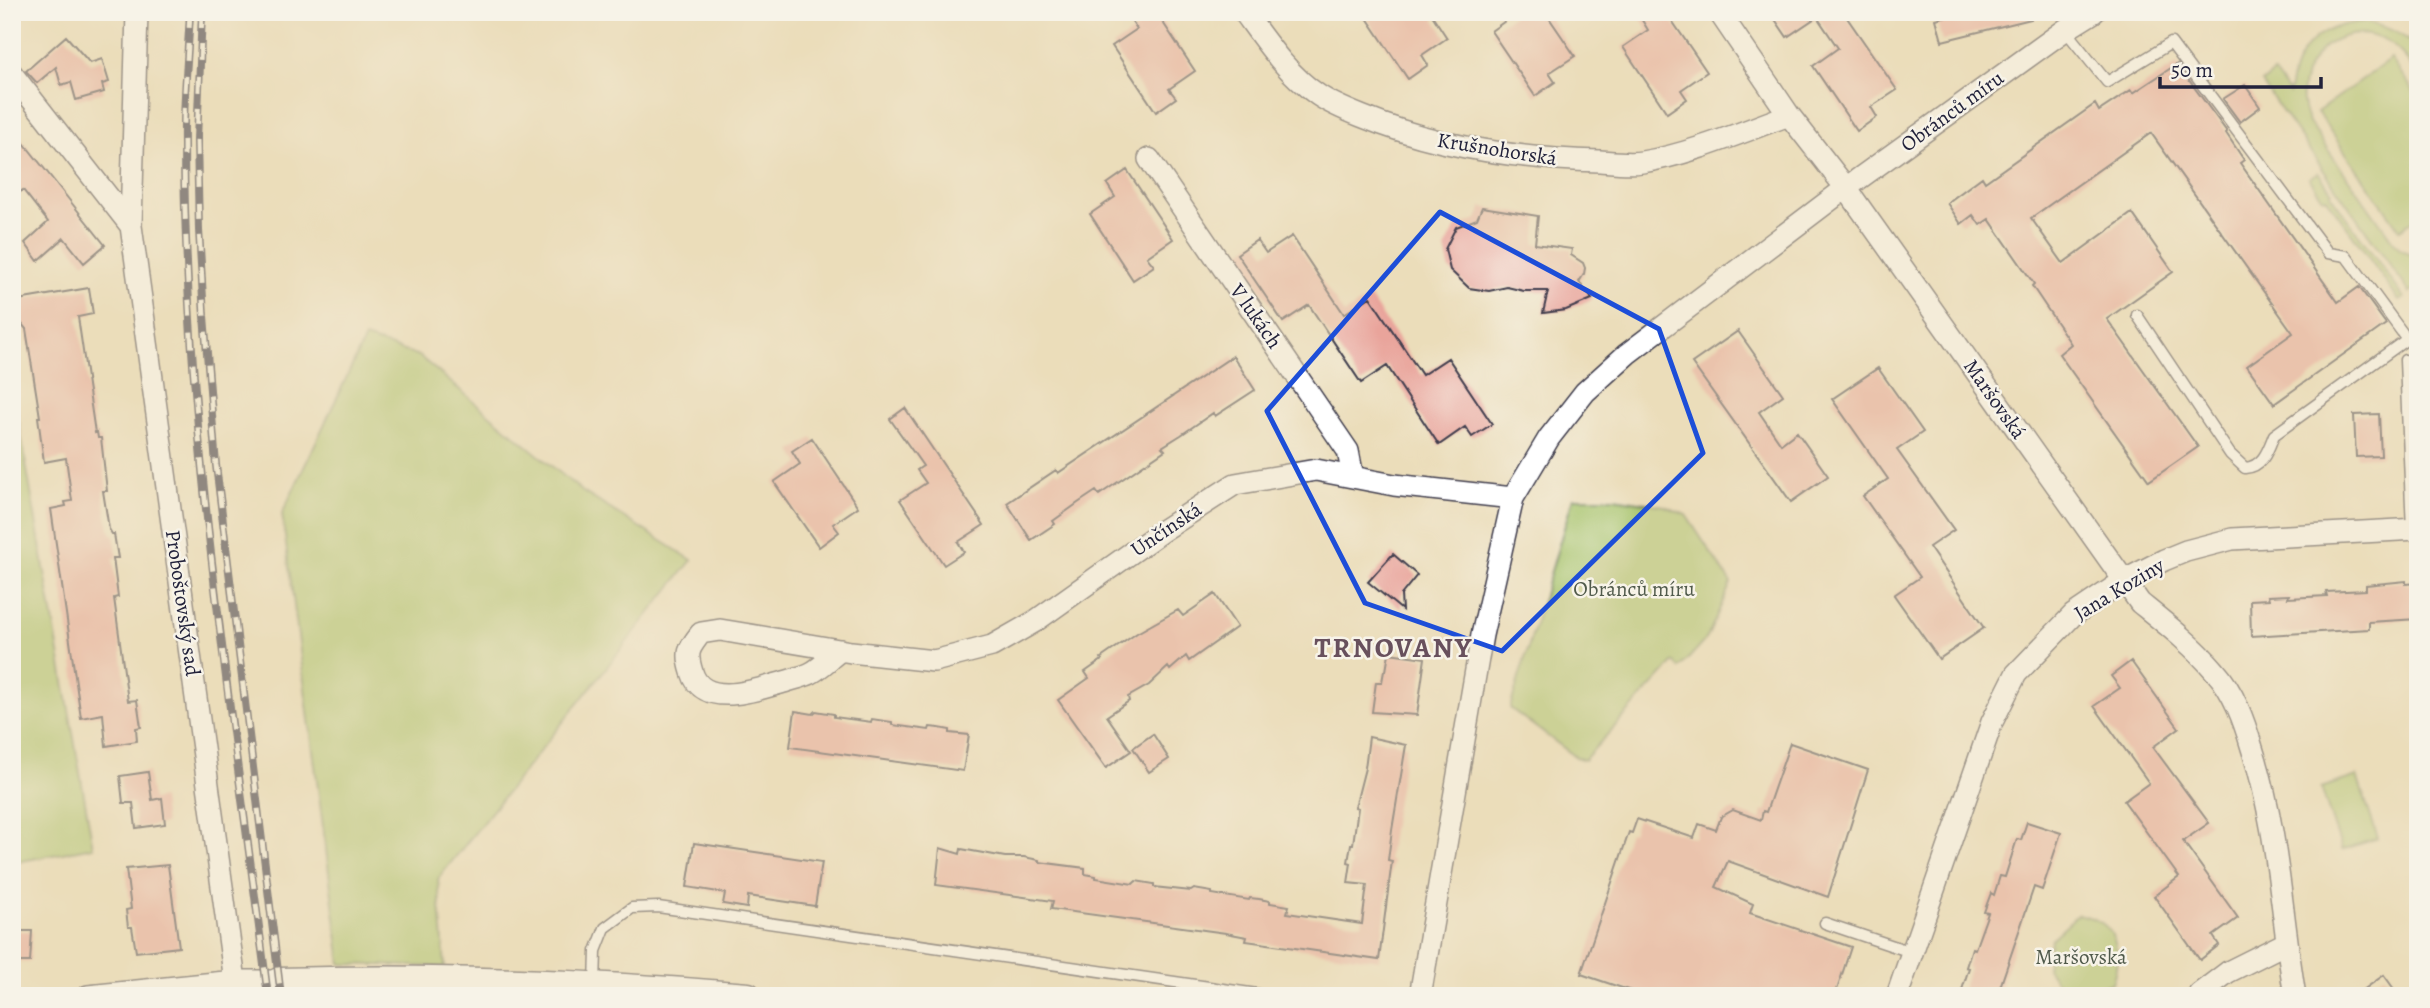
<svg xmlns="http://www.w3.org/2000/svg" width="2430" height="1008" font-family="Alegreya,serif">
	<rect width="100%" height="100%" fill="#f7f3e8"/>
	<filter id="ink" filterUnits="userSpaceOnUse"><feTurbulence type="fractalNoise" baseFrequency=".0143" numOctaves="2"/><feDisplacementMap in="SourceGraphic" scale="14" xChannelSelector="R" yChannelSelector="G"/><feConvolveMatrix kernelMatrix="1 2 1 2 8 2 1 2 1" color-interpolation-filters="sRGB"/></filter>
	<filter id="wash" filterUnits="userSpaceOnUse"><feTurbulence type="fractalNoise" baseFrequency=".00686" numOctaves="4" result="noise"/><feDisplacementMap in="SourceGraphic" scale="28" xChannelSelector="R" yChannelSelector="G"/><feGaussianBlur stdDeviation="1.57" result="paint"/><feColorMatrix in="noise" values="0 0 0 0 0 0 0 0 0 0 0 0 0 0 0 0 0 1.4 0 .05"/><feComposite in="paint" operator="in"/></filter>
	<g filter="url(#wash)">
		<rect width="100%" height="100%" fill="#ebddba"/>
		<!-- green -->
		<path fill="#a6c36a" stroke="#647252" stroke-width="2" d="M2360,22C2380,24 2413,34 2418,57C2419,63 2418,70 2418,75C2409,63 2402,51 2389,43C2336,12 2284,70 2309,123L2393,241L2400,249L2418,259V272L2416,273L2418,288L2410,293L2262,83L2274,73L2289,93C2294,50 2317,27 2360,22Z
			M2391,59L2418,97V217L2400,230L2317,112Z
			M2318,172L2332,192L2330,194L2404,298L2399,301L2326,197L2323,198L2309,178Z
			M365,338L419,356L583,492L692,560L438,879L445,967L341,964L282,514Z
			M12,384L93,847L12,863Z
			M1573,498H1614L1665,506L1686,515L1731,583L1707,638L1680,668L1674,662L1584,760L1576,757L1510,708Z
			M2357,776L2378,838L2342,850L2321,788Z
			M2078,914C2085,916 2094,918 2100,922C2121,935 2119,963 2112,983L2083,993L2061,988L2047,968L2051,939Z"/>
		<g id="blocks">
			<!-- building -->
			<path fill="#e9a49b" d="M1126,12H1156L1195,71L1169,89L1176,98L1156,112L1112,46L1137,29Z
				M1363,12H1430L1447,38L1422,55L1428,65L1408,79Z
				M1518,12H1545L1575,56L1549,73L1555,82L1535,96L1491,31Z
				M1637,12H1666L1707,72L1681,90L1687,99L1667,113L1623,47L1648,30Z
				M1770,12H1843L1897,90L1871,107L1877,117L1857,131L1813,66L1838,48L1817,17L1787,37Z
				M1962,12H2030L2031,19L1942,41L1936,19Z
				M66,36L90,63L102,59L109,82L102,84L104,92L76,100L71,82L61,85L56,67L37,83L26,71Z
				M2177,64L2227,132L2226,133L2244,160L2240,163L2338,302L2359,287L2386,324L2274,404L2247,366L2293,333L2151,133L2031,218L2063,263L2132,213L2173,272L2107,319L2198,447L2149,481L2059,354L2071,344L2032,286L2034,284L1989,219L1980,225L1973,215L1961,224L1947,203L1982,177L1985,182L2095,104L2099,111L2131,90L2133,93Z
				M2245,85L2260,107L2240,122L2223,99Z
				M12,128L105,245L84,263L64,238L38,261L25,243L48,222L23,190L12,198Z
				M1127,170L1173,239L1147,257L1154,266L1133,280L1090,214L1115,197L1107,184Z
				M1482,207L1538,216L1535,244L1572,249L1571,255L1583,263L1585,268L1584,274L1579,282L1592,299L1566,310L1543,313L1548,291H1524L1507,287L1489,291L1469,288L1450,270L1445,249L1456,227L1477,219Z
				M1292,236L1344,314L1370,297L1422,375L1448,358L1492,424L1472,437L1465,427L1439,445L1387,366L1361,383L1309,305L1283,322L1237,254L1257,240L1266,253Z
				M89,288L93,314L78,317L95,433L97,432L98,438H101L107,491H103L109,529L112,534H114L118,558H113L118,597L114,598L128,701L137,700L141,727L136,728L137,741L106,746L103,714L81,718L51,509L66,506L65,502L72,501L66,458L44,462L38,417H40L26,329L12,312V304L18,300Z
				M1738,331L1783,395L1759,412L1781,444L1797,432L1828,476L1791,502L1692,363Z
				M1233,356L1255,390L1215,416L1213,413L1181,435L1162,447L1165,450L1099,495L1096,491L1078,503L1053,521L1055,524L1031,540L1007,503L1056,470L1058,473Z
				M1878,368L1923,432L1897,450L1954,530L1929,547L1984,628L1939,659L1894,595L1920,577L1863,496L1888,479L1832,399Z
				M905,408L984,525L958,542L964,552L944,565L900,500L926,483L917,470L923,466L890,419Z
				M2379,414L2381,456L2356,457L2354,415Z
				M812,438L858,507L833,524L839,532L819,547L774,482L800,464L792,451Z
				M1393,554L1417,575L1401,595L1402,610L1368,582Z
				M2406,581V584L2418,583V619L2369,622V629L2251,636L2250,600L2269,599L2268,596L2289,595L2288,598L2327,596L2326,592L2366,590V585Z
				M1215,594L1237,627L1189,661L1186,656L1170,670L1168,667L1149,685L1128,697L1129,701L1107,716L1131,751L1106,768L1058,700L1089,678L1085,672L1102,660L1101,658L1137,633L1178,610L1183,616Z
				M1389,653L1425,658L1417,715L1372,712L1376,682H1382L1384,671H1386Z
				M2131,661L2179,728L2153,747L2209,823L2183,841L2238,918L2213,936L2219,945L2200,960L2154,896L2179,877L2124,801L2149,783L2094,706L2120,688L2111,676Z
				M795,711L813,714L816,711L834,714V717L871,722L872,719L892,722V725L929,730L930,727L939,728L950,730V733L969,735L963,771L790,747Z
				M1153,734L1169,759L1149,772L1133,748Z
				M1369,737L1406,745L1392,830L1388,860L1392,861L1379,960L1246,941L1247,937L1226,933L1051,909L1053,901L936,885L940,848L960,854L961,849L1005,857H1024L1039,860V862L1085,868V874L1096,876V878L1133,884L1136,881L1154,884V887L1191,891L1194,889L1212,892V894L1249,900L1250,898L1259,899L1270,901V903L1289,906L1287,913L1362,924L1367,885L1348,883L1351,863L1348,862L1351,844H1353L1358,808L1355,807L1365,768Z
				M1790,743L1868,770L1828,897L1728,861L1716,887L1753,904L1750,913L1851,947L1835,996H1646L1581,974L1629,832L1632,833L1637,819L1694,838L1699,824L1716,830L1721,817L1733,810L1761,820L1763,811L1766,812Z
				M148,772L152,800L162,798L165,824L136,828L133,803H123L120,776Z
				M2027,822L2061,833L2042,890L2034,887L1997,996H1960L1969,968L1966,967L1972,948L1975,949L1988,913L1984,912L1991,893L1994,895L2000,876L2005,877L2017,839L2021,840Z
				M694,843L822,862L815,906L748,896L747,908L723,904L725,893L687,887Z
				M168,865L179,947L136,952L132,927H128L126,910L131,909L126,869Z
				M12,931H32L30,962H12Z
				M2384,975L2399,996H2355Z"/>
		</g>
	</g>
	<g filter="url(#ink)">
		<use href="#blocks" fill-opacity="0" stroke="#403e4e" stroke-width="2"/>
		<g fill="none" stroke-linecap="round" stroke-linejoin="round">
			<defs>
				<path id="service" d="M2065,30L2107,82L2171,43L2328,253L2346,256L2407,339L2274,435C2268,450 2263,467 2245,468L2230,454L2137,315
					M2405,360L2412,530
					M1825,923L1911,952
					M595,985L596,951L605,928L632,908L658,907L1271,996"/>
				<path id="minor" d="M137,12L131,226L235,981
					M1244,12C1266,42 1287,74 1318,95C1331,104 1346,110 1361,116C1436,147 1519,159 1600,161C1613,162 1629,164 1642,162C1689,155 1744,131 1789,115
					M1719,12L1789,115L1846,188L2140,603C2166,624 2193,645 2215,671C2234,692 2244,721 2252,748C2278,828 2281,913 2295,996
					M12,74L131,226
					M1149,159L1348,451L1353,477
					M841,650C831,657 821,668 811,673C803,677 793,679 784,682C759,689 703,710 692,672C686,653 688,649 701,633L720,630L851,652L934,661L992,646L1034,622L1162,531L1235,484L1316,470L1394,485L1513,498
					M88,996L235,981H279
					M1420,996L1482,635L1513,498L1549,438L1585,392L1627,354L1846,188L2065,30L2094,12
					M1897,996L1992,722L2016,674L2073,615L2125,580L2164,560L2186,551L2232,539L2418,529
					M2200,996L2199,994L2228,972L2286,943"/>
				<path id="tertiary" d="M279,981C434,976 594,983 748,996"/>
			</defs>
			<!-- service casing -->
			<use href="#service" stroke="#403e4e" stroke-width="13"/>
			<!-- minor casing -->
			<use href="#minor" stroke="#403e4e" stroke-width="24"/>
			<!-- tertiary casing -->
			<use href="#tertiary" stroke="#403e4e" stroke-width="29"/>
			<!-- service -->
			<use href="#service" stroke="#fff" stroke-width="10"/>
			<!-- minor -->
			<use href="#minor" stroke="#fff" stroke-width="21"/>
			<!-- tertiary -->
			<use href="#tertiary" stroke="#fff" stroke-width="26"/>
			<defs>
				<path id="rail" d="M190,12C188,56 183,100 184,144C185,430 232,713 268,996
					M202,12L197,140L199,230L204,316L216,465L281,996"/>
			</defs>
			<!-- rail casing -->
			<use href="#rail" stroke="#22223b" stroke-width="8"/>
			<!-- rail -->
			<use href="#rail" stroke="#f7f3e8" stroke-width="5" stroke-dasharray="16" stroke-linecap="butt"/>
		</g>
	</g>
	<!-- marked area -->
	<path d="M0 0H2430V1008H0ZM1440,212L1659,329L1703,453L1502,651L1365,603L1267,411Z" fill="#ebddba" fill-opacity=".55" fill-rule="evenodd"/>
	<path fill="none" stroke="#1d4ed8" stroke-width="5" stroke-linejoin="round" d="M1440,212L1659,329L1703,453L1502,651L1365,603L1267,411Z"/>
	<g text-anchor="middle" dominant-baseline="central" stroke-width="5" stroke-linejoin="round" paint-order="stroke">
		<!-- street labels -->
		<g font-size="21" fill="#22223b" stroke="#f7f3e8">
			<text transform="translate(1952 111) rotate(-36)">Obránců míru</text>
			<text transform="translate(1497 149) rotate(9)">Krušnohorská</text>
			<text transform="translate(1256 316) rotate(55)">V lukách</text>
			<text transform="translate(1995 399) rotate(55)">Maršovská</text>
			<text transform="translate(1166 529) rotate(-34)">Unčínská</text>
			<text transform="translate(2119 589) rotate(-31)">Jana Koziny</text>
			<text transform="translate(183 603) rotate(82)">Proboštovský sad</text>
		</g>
		<!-- park labels -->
		<g font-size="21" fill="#505a4b" stroke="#f7f3e8">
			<text x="1634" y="589">Obránců míru</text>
			<text x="2081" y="957">Maršovská</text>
		</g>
		<!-- district labels -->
		<g font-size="28" font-weight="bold" letter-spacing="2" fill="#68505d" stroke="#f7f3e8">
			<text x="1394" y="648">TRNOVANY</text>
		</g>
	</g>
	<!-- margin -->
	<rect width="2430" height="1008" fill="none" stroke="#f7f3e8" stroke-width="42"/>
	<!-- scale -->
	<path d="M2160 77v10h161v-10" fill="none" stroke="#22223b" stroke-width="3.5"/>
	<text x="2171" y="77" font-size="21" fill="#22223b" stroke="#f7f3e8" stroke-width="5" paint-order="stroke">50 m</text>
</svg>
